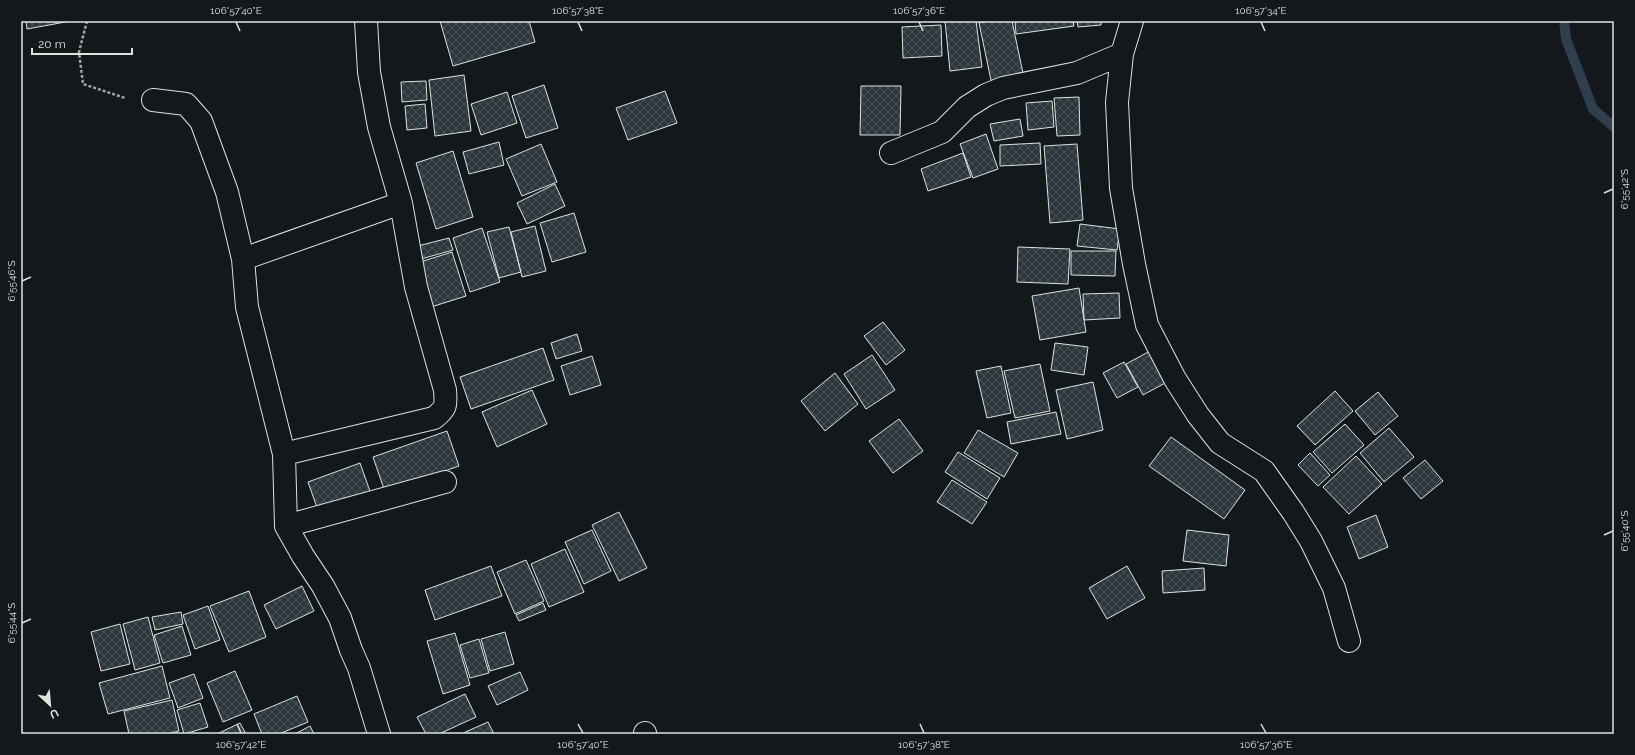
<svg xmlns="http://www.w3.org/2000/svg" width="1635" height="755" font-family="Raleway,sans-serif">
	<defs>
		<pattern id="building-cross-hatch" width="8" height="8" patternUnits="userSpaceOnUse"><rect width="8" height="8" fill="#2c363c"/><path d="M0 0l8 8M0 8l8-8" fill="none" stroke="#4a5358"/></pattern>
	</defs>
	<rect width="100%" height="100%" fill="#14181c"/>
	<g fill="none" stroke-linecap="round" stroke-linejoin="round">
		<!-- stream -->
		<path stroke="#2f3f4d" stroke-width="10" d="M1564,21L1566,39L1593,109L1614,127"/>
	</g>
	<!-- building -->
	<path fill="url(#building-cross-hatch)" stroke="#d8e6dc" d="M26,21H71L27,29Z
		M440,21H529L535,42L453,66Z
		M945,21H976L982,67L950,71Z
		M990,21H1012L1024,78L992,85L979,23Z
		M1015,21H1073L1074,26L1016,34Z
		M1077,21H1101V25L1078,27Z
		M941,25L942,56L903,58L902,27Z
		M464,75L471,131L435,136L429,80Z
		M426,81L427,100L402,102L401,82Z
		M544,85L558,128L526,138L512,96Z
		M861,86H901L900,135H860Z
		M665,91L677,123L628,140L616,108Z
		M507,92L517,123L481,135L471,104Z
		M1079,97L1080,135L1057,136L1054,98Z
		M1052,101L1054,127L1028,130L1026,103Z
		M425,104L427,128L407,130L405,106Z
		M1020,119L1023,136L994,141L990,124Z
		M986,134L998,169L973,178L960,144Z
		M499,142L504,165L469,174L463,152Z
		M1040,143L1041,164L1000,166V145Z
		M541,144L557,182L522,196L506,159Z
		M1077,144L1083,220L1050,223L1044,146Z
		M453,151L473,217L436,229L416,163Z
		M963,153L971,177L928,191L921,169Z
		M555,184L565,206L527,224L517,203Z
		M574,213L586,252L552,262L540,223Z
		M1080,224L1120,229L1117,250L1077,246Z
		M535,226L546,271L522,277L511,232Z
		M509,227L521,272L499,278L487,232Z
		M482,228L500,282L470,292L453,238Z
		M449,238L453,250L414,261L410,248Z
		M1018,247L1070,249L1068,284L1017,282Z
		M1071,251H1116L1115,276L1071,275Z
		M452,252L466,296L431,307L417,263Z
		M1079,288L1086,332L1040,340L1032,296Z
		M1119,293L1120,318L1084,320L1083,294Z
		M883,322L905,350L886,365L864,336Z
		M577,334L582,351L556,359L551,343Z
		M1055,343L1088,347L1084,375L1051,370Z
		M543,348L554,380L471,409L460,377Z
		M1150,351L1167,382L1143,395L1126,364Z
		M872,355L895,390L866,409L844,374Z
		M592,356L601,385L570,395L561,366Z
		M1124,362L1138,387L1117,398L1103,373Z
		M1040,364L1050,411L1015,418L1004,371Z
		M1001,366L1011,413L987,418L976,371Z
		M835,373L858,404L825,431L801,401Z
		M1093,382L1103,430L1067,439L1056,390Z
		M532,390L547,424L497,447L482,412Z
		M1335,391L1353,411L1315,445L1297,426Z
		M1378,392L1398,416L1375,435L1355,411Z
		M1056,412L1061,434L1011,444L1007,422Z
		M899,419L923,451L893,473L869,441Z
		M1345,424L1364,445L1332,473L1313,452Z
		M1389,428L1414,457L1384,482L1360,453Z
		M978,430L1018,453L1004,477L964,453Z
		M447,431L459,466L385,492L373,457Z
		M1171,437L1245,490L1224,519L1149,466Z
		M958,452L1000,478L987,499L945,472Z
		M1310,453L1330,475L1318,486L1298,465Z
		M1356,456L1382,484L1349,514L1323,487Z
		M1425,460L1443,481L1421,499L1403,478Z
		M360,463L372,497L320,516L308,482Z
		M952,480L987,502L972,524L937,502Z
		M619,512L647,568L619,581L592,525Z
		M1376,515L1388,547L1359,559L1347,527Z
		M592,530L611,571L584,584L565,542Z
		M1187,530L1229,535L1226,566L1183,561Z
		M565,549L584,592L549,607L531,564Z
		M526,560L544,601L515,614L497,572Z
		M491,566L502,596L435,620L425,590Z
		M1127,566L1145,598L1107,619L1089,588Z
		M1204,568L1205,590L1163,593L1162,571Z
		M302,586L314,611L276,629L264,605Z
		M249,591L266,637L229,652L210,606Z
		M543,603L546,610L519,621L516,615Z
		M208,606L220,640L195,649L183,615Z
		M181,612L183,624L155,630L152,617Z
		M148,617L160,663L135,670L123,624Z
		M120,624L130,664L101,671L91,632Z
		M182,626L191,655L163,663L154,635Z
		M505,632L514,664L490,671L481,639Z
		M455,633L470,685L443,694L427,641Z
		M479,639L489,673L470,678L460,645Z
		M162,666L170,698L108,714L99,683Z
		M235,671L252,710L223,722L207,683Z
		M520,672L528,690L497,705L488,686Z
		M194,674L203,698L178,708L169,683Z
		M465,694L476,717L439,734H426L417,717Z
		M297,696L308,722L279,734H262L254,714Z
		M172,700L179,731L166,734H129L124,711Z
		M200,703L208,727L184,734L177,710Z
		M488,722L494,734H461Z
		M240,723L246,734H217Z
		M310,726L314,734H295Z"/>
	<g fill="none" stroke-linecap="round" stroke-linejoin="round">
		<defs>
			<path id="minor" d="M1132,21L1122,54L1117,102L1121,188L1134,264L1147,325L1175,379L1198,415L1220,443L1264,471L1293,512L1311,541L1334,588L1349,641
				M153,100L186,104L201,121L227,192L243,259L247,307L284,454L286,526L303,556L323,586L340,618L351,650L359,668L379,734
				M891,153L942,132L967,107L986,95L1003,88L1077,73L1122,54
				M243,259L401,203
				M284,454L434,418C447,408 446,405 445,390L416,287L401,203L379,127L369,72L366,21
				M286,526L445,482
				M645,733V734"/>
		</defs>
		<!-- minor casing -->
		<use href="#minor" stroke="#d8e6dc" stroke-width="24"/>
		<!-- path -->
		<path stroke="#9da8a2" stroke-width="2.5" stroke-dasharray="3 2" stroke-linecap="butt" d="M87,21L79,52L83,84L125,98"/>
		<!-- minor -->
		<use href="#minor" stroke="#14181c" stroke-width="22"/>
	</g>
	<!-- ticks -->
	<path fill="none" stroke="#d8e6dc" stroke-width="1.5" d="M236,22L240,31M578,22L582,31M919,22L923,31M1261,22L1265,31M1604,193L1613,189M22,281L31,277M1604,535L1613,531M22,623L31,619M237,724L241,733M578,724L583,733M920,724L924,733M1261,724L1266,733"/>
	<!-- border -->
	<rect width="1635" height="755" fill="none" stroke="#14181c" stroke-width="44"/>
	<!-- north arrow -->
	<g transform="translate(50 705) rotate(154)" stroke="#14181c" stroke-width="3" paint-order="stroke">
	<path d="M0-3L7 15L0 10L-7 15Z" fill="#d8e6dc"/>
	<text y="-6" font-size="11" font-weight="bold" text-anchor="middle" fill="#d8e6dc">U</text>
	</g>
	<!-- scale -->
	<path d="M32 48v6h100v-6" fill="none" stroke="#d8e6dc" stroke-width="2"/>
	<text x="38" y="48" font-size="12" fill="#d8e6dc" stroke="#14181c" stroke-width="3" paint-order="stroke">20 m</text>
	<rect x="22" y="22" width="1591" height="711" fill="none" stroke="#d8e6dc" stroke-width="1.5"/>
	<g font-size="10" text-anchor="middle" fill="#d8e6dc">
		<text x="236" y="14">106°57'40"E</text>
		<text x="578" y="14">106°57'38"E</text>
		<text x="919" y="14">106°57'36"E</text>
		<text x="1261" y="14">106°57'34"E</text>
		<text transform="translate(1624 189) rotate(-90)" y="4">6°55'42"S</text>
		<text transform="translate(11 281) rotate(-90)" y="4">6°55'46"S</text>
		<text transform="translate(1624 531) rotate(-90)" y="4">6°55'40"S</text>
		<text transform="translate(11 623) rotate(-90)" y="4">6°55'44"S</text>
		<text x="241" y="748">106°57'42"E</text>
		<text x="583" y="748">106°57'40"E</text>
		<text x="924" y="748">106°57'38"E</text>
		<text x="1266" y="748">106°57'36"E</text>
	</g>
</svg>
